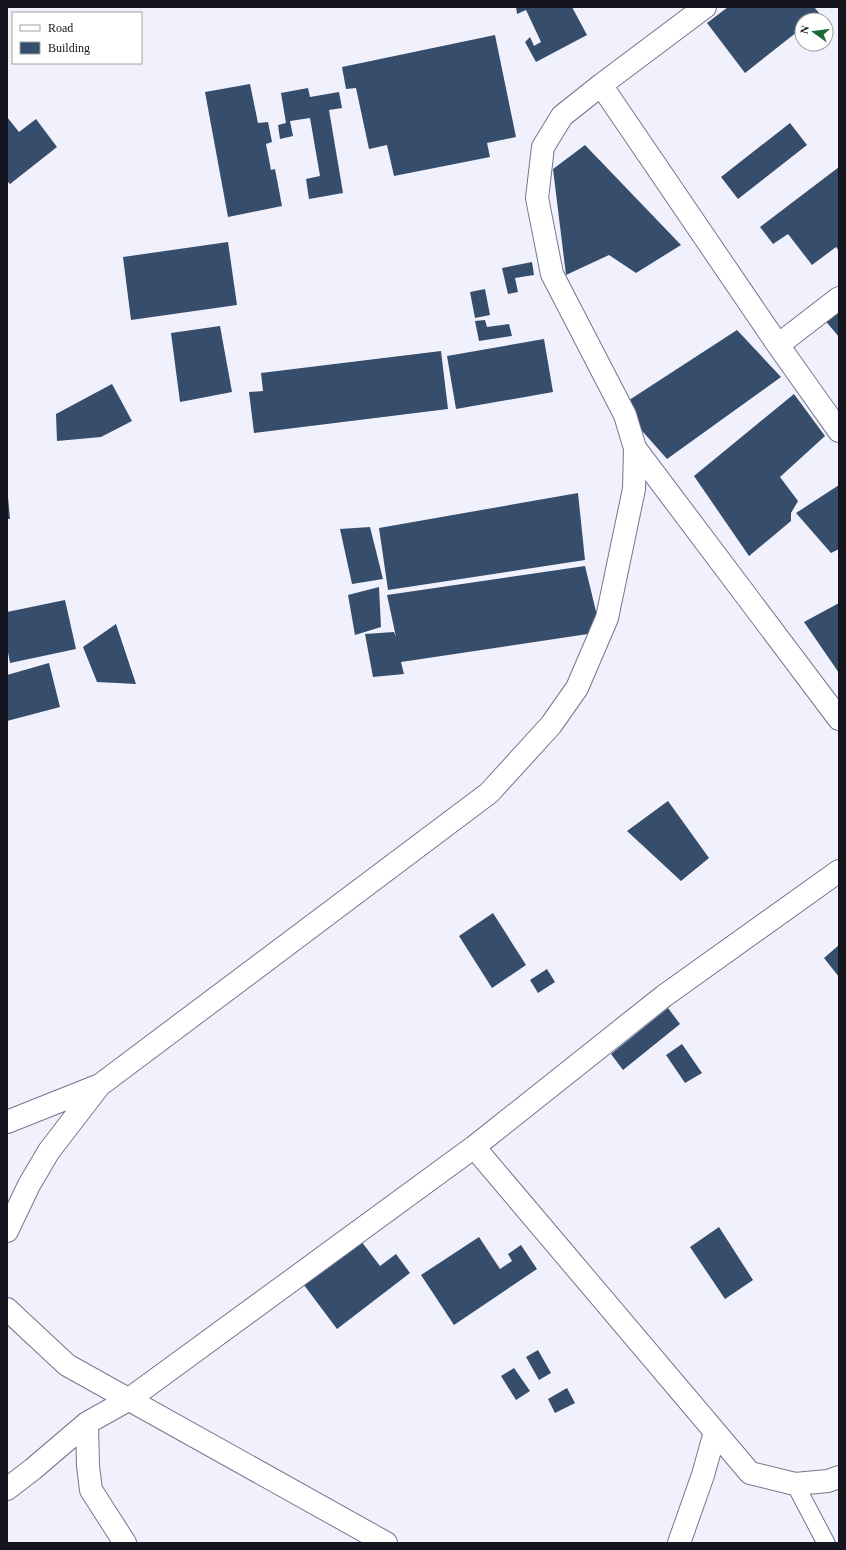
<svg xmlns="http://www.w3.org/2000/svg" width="846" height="1550" font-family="Georgia,serif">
	<rect width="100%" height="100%" fill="#f1f1fd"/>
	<!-- building -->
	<path fill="#364d6b" d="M516,7H572L587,35L536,62L525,42L530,37L534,46L541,42L526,10L517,14Z
		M728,7H814L820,14L813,20H802V28L745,73L707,23Z
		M495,35L516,137L487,143L490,157L394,176L387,145L369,149L356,88L346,89L342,67Z
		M250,84L258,123L268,122L272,142L266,144L271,170L275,169L282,206L228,217L205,92Z
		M308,88L310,97L339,92L342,108L329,110L343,193L309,199L306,179L320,176L310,118L290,121L293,136L280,139L278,125L286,123L281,93Z
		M7,117L19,132L36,119L57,147L10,184L7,181Z
		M790,123L807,145L738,199L721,177Z
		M585,145L681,245L636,273L609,255L566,275L553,169Z
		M839,167V251L836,247L812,265L788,234L773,244L760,227Z
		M228,242L237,305L131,320L123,257Z
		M532,262L534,275L515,278L518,292L508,294L502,268Z
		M485,289L490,315L475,318L470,292Z
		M839,305V337L823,318Z
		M485,320L487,327L509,324L512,336L479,341L475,321Z
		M220,326L232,392L180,402L171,333Z
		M737,330L781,377L667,459L620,406Z
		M544,339L553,392L456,409L447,356Z
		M441,351L448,409L254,433L249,392L263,391L261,373Z
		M112,384L132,421L101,437L57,441L56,414Z
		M794,394L825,436L780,477L798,501L791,513V521L749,556L694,476Z
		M839,485V549L831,553L796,513Z
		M578,493L585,560L388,590L379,528Z
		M7,497H8L10,519H7Z
		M370,527L383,579L352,584L340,529Z
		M585,566L601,632L401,662L404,674L373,677L365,634L394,632L396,637L387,595Z
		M379,587L381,627L355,635L348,595Z
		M65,600L76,649L10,663L7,647V612Z
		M839,603V673L804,622Z
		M116,624L136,684L97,682L83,647Z
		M49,663L60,707L7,721V675Z
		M668,801L709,858L681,881L627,831Z
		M493,913L526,965L492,988L459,936Z
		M839,945V977L824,958Z
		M547,969L555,982L538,993L530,980Z
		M668,1008L680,1024L623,1070L611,1054Z
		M682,1044L702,1073L685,1083L666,1055Z
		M719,1227L753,1280L725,1299L690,1247Z
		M358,1237L380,1266L396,1254L410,1273L337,1329L301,1281Z
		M479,1237L500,1269L512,1261L508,1254L521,1245L537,1269L454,1325L421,1275Z
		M538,1350L551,1373L539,1380L526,1357Z
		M514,1368L530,1391L516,1400L501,1376Z
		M567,1388L575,1403L555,1413L548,1399Z"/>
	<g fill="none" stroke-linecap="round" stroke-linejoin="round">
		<defs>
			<path id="service" d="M795,1484L826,1543"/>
			<path id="minor" d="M601,85L778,345L839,431
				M778,345L839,298
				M635,448L839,719
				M7,1122L100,1085L489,793L551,725L577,688L607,618L634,489L635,448L625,415L552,274L537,198L543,147L562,116L601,85L705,7
				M474,1147L750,1473L795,1484L828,1481L839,1477
				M7,1231L29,1185L49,1151L99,1086
				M7,1489L33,1469L87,1423
				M125,1543L91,1490L88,1466L87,1423L128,1400L474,1147L664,996L839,871
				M679,1543L703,1475L715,1432"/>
			<path id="tertiary" d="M7,1309L67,1365L386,1543"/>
		</defs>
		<!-- service casing -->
		<use href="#service" stroke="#75768f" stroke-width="19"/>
		<!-- minor casing -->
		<use href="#minor" stroke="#75768f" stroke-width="24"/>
		<!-- tertiary casing -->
		<use href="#tertiary" stroke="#75768f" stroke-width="24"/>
		<!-- service -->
		<use href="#service" stroke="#fff" stroke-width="17"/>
		<!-- minor -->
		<use href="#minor" stroke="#fff" stroke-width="22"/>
		<!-- tertiary -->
		<use href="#tertiary" stroke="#fff" stroke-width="22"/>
	</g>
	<!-- border -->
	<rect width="846" height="1550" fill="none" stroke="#14151e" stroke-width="16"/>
	<!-- legend -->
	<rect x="12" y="12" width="130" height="52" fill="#ffffff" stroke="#a1a1a5"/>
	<rect x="20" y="25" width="20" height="6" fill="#ffffff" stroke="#a1a1a5"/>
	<text x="48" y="32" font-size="12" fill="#14151e">Road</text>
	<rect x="20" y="42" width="20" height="12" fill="#364d6b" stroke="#a1a1a5"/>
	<text x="48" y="52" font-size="12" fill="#14151e">Building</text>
	<!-- north arrow -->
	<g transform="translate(814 32) rotate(284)"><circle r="19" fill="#ffffff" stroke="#a1a1a5"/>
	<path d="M0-3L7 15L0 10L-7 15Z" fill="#1e6a39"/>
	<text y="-6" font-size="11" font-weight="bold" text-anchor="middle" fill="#14151e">N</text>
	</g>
</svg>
